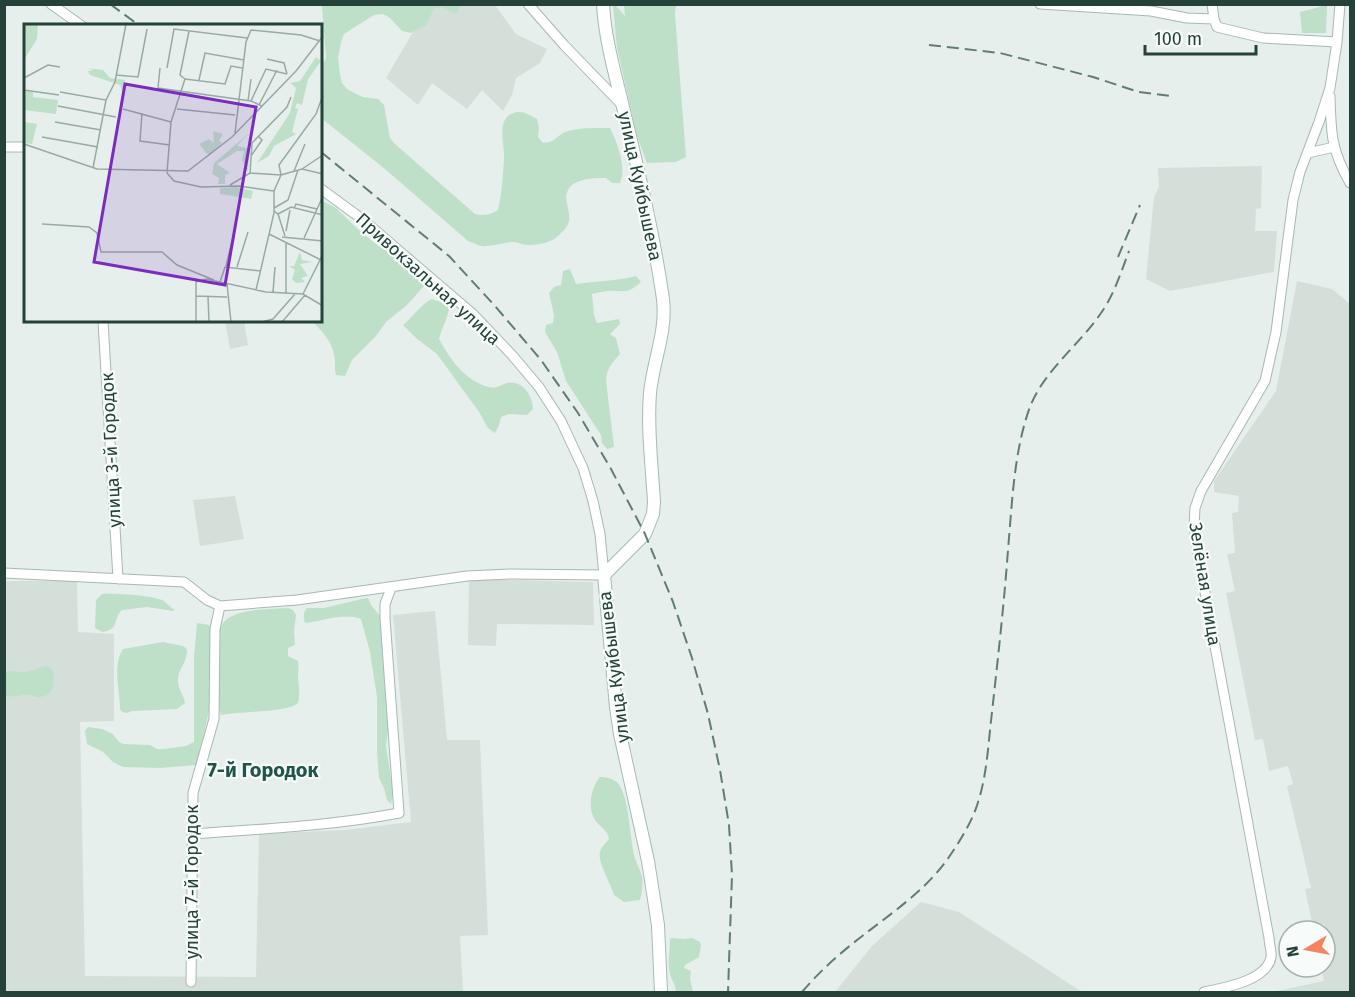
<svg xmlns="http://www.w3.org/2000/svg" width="1355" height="997" font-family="'Fira Sans',sans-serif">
	<rect width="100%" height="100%" fill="#e6efeb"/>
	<!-- built -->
	<path fill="#d4dfda" d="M429,5H495L516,34L547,49L540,63L516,78L512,95L503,111L482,90L467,109L432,83L418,105L386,78Z
		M1262,166L1261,208L1256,209L1255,231H1277L1274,272L1170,291L1146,279L1154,197L1159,187L1158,168Z
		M1297,281L1332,289L1350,304V992H1272L1324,981L1321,967H1325V946L1329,945L1324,924L1313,927L1305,889L1311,888L1287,786L1293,784L1288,766L1269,771L1263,739L1255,740L1226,593L1235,591L1227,554L1235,553L1232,513L1238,512L1239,496L1214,492V481L1276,391Z
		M225,321H244L248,345L230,349Z
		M235,496L244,539L200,546L193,500Z
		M469,579L593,582L594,625L497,624L496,646L468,645Z
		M4,581H77L78,632L114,634V721L80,722L85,976L256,977L259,834L345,830L411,822L393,615L435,611L447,740H480L488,935L460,936L463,992H5Z
		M921,902L959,912L1082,992H835L872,946Z"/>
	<!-- green -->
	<path fill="#bfe0c8" d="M322,5H460V6L457,14L442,7L434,9L426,25L411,33L402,31L390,18L383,14L374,15L344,34L341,42L338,58L340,75L342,83L347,89L356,94L363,97L378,99L384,105L390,138L395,144L475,214C484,216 490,215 498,210C502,193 503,175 504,158C505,145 496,122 511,114C521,109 528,114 537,119L539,128L538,137L543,143C556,142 555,137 565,132C578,127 596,128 610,128C617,142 627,167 620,183H612L606,178C595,178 574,178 568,190C561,204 579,218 561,233C558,236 554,240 550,241C544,244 533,245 527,245C522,245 518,242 514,242C504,242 495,246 486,246C480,247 474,243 468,241L385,169L321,118V68L326,58Z
		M613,5H615L625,16L624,5H676L675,14L686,157L676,162L647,163L637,136L617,48Z
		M1327,5L1326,33H1302L1300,12Z
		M321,200L336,208L361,232L375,243L397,257L426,278L424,286L407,305L386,322L376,336L352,360L345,376L336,375C334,368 336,361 334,355C332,341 321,330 312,321H321V268L323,266L321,265Z
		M570,269L576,284C596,281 617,281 636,276L641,282C628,293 628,291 613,291C606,290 598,293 592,294L594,315L597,323L619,319L620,324L610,334L616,338L620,354C612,363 607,368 606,381L614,447L607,449L602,443L601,435L566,381L557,352L545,332L546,325L553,323L554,315L549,293L554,287L561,285L563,271Z
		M432,299L449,305C449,317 442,327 439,339C450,359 465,381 489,387C498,389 499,385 507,383C522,379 533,396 533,409L527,415L509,414L501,417L499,425L495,433L488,428L479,412L437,354L416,338L403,325C413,317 422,303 432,299Z
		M102,594C114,593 153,595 164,601C168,604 171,608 175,610L173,611L147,607L122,610C112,620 120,630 102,632L95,628L96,600Z
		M366,598H368L371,605L381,617L389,722L386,746L393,792L391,804L387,800L384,788L379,778L377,752V697L370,652L361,619C346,612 321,621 305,623C303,618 303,612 307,608H324Z
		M288,608L293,610L296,615L294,632L295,645L288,648V656L298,661C299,666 298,672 298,677C299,686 300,694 298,703C286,713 240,711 221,715C216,700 218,683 219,668C219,655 216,637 222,625C230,608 272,609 288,608Z
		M197,623L209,625L210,627L211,635L210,706L203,739L196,765L160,768L123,767L113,762L103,752L87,744L85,731L88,727L102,729L113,734L118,741L123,744L150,745L157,749H163L186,746L194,742V658Z
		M163,642L183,646L187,649C187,664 179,667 178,679C177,688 184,695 185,703L177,709L132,711L127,713L122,712L120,709C120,690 112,666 123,649Z
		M47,666L52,669C56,680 55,698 38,697C32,697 35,695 29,695C20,694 14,699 6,695L5,672C14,670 18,673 26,672C33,671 39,667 47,666Z
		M600,777C607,777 616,779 620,786C629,802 630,836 634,855C636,863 640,869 642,877C643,884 642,893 640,900L624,902L614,895C611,884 597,861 600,852C601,847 606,843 609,839C608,830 600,827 595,820C587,808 591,787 600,777Z
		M671,938L684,939L692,938L700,942L701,946L699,957L685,965L684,968L691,971L690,979L693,992H676C676,985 672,981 670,974C667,963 670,951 670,939Z"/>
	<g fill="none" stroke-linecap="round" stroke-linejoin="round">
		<defs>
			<path id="street" d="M51,4L82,26
				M528,4L564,45L623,106
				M1040,4L1151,11L1187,18L1214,19
				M1212,4L1214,19L1217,27L1263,38L1337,42
				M1330,96C1331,133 1331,150 1350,183
				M4,147H26
				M1308,153L1334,147
				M103,321L118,579
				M4,573L184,582L207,600L220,606L297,600L467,576L510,574L604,575L600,534L593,501L583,468L561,421L539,387L512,355L474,315L362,219L321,189
				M192,834C261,829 331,826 399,813L385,618V604L391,588
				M191,982L193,793L214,719L215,629L220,606
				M1204,992C1223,988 1267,981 1271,957C1272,952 1269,944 1269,938L1200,565L1194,527L1195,508L1201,491L1265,381L1276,332L1293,200L1300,172L1319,122L1330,88L1337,42L1340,4"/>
			<path id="secondary" d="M603,4C605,40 615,73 623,107C638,169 654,236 663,299C667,332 653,361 650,393C647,429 652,467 654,502L653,514L645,534L604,575L616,707L620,734L648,861L658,925L661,992"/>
		</defs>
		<!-- street casing -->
		<use href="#street" stroke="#a8b8b2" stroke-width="11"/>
		<!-- secondary casing -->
		<use href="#secondary" stroke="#a4bbb3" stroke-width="14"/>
		<!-- street -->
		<use href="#street" stroke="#fff" stroke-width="9"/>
		<!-- secondary -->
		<use href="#secondary" stroke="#fff" stroke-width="12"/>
		<!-- rail -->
		<path stroke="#5f7d75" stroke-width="2" stroke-dasharray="12 6" stroke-linecap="butt" d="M110,4L140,26
			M929,45L1000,53L1093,77L1139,92L1171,96
			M321,152L449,256L495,306L541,360L578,413L611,469L645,534L673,602L692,658L708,714L720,770L729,825L732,875L728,992
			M1118,257L1140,205
			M802,992C819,972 840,953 861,937C893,912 929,888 951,854C960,841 969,826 975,811C987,780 988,745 992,712C998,658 1004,604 1008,550C1012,504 1014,450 1030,407C1043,372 1080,344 1101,313C1114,295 1121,272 1129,251"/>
	</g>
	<g text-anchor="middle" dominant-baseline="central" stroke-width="4.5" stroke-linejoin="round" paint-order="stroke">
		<!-- street labels -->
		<g font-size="18" fill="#24423a" stroke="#f7fbf9">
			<text transform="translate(640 186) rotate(78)">улица Куйбышева</text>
			<text transform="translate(428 279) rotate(42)">Привокзальная улица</text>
			<text transform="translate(111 450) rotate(-93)">улица 3-й Городок</text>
			<text transform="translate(1205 584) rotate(81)">Зелёная улица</text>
			<text transform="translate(614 667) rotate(-97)">улица Куйбышева</text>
			<text transform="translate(192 882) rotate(-90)">улица 7-й Городок</text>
		</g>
		<!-- neighbourhood labels -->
		<g font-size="20" font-weight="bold" fill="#1f5548" stroke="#f7fbf9">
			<text x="263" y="770">7-й Городок</text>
		</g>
	</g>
	<!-- overview -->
	<g transform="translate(24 24)">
		<rect width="298" height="298" fill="#e6efeb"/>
		<path d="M0,0H14L13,15L0,36ZM292,33L297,37L284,55L278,81L273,79L271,84L274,85L268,108L272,110L250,122L245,132L233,139L266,89L272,64L266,59L276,57ZM63,44L79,46L86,54L101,56L98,68L96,61L66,51L64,47L70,46ZM2,67L9,68V73L34,76L32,90L0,86ZM0,98L13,100L8,120L0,119ZM189,107L199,110L195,117L198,119L185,132L175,120L185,115L190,119ZM224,110L213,122L226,125L224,148L218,136L220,127H213L193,140L206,149L201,151V160H194L195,154L188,150L190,139ZM212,163L229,167L227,175L196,170V164ZM276,228L278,236L289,238L276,240L284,252L277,254L281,258L272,259L268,255L271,246L265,242H270Z" fill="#bfe0c8"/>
		<path fill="none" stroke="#98aaa4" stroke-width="1.5" d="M243,35L260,39L263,50M136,44L134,64L227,77L238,82M143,44L150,5L223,14M92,51L114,53L123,5M0,54L24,41L36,43M161,55L201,60L207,42L218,44M175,56L181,29L220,36M0,66L35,71M36,68L82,76L69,144M82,76L91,58L102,0M224,77L227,55M227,77L242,45L263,50M235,81L253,46M34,82L92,93M99,85L147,98M153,85L211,91M118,89L116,117L146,121M31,98L77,106M211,109L222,18L227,6L277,11L296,17M18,113L74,123M0,120L73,145L164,147L208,113L272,47L299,12M227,132L238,116L234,112M278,145L299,131M270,147L281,120M143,149L147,98L161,55L156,51L165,7M143,149L150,157L177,163L215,162L250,167M226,149L228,119L263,83L267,73M257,151L255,141L292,90L299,71M206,161L226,149L257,151L278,145L299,150M250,184L264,176L274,146M270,184L272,180L293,185M250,187L254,190L267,183L299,191M254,190L261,212M18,200L65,203L73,209L77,228H138L153,241L190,256M262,207L266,186M245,210L299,237M258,213L299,217M280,214L299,172M202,242L209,213M213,243L224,208M196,258L201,243L237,247M203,260L207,298M232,266L250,189V167L257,151M249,268L251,243M262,269V218M279,270L299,230M172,272L203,273M184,272L185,298M172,298V258L182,255L242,268L279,270L299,282M238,298L249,295L271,270M258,298L281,271"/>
		<path fill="#7b2cbf" fill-opacity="0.15" stroke="#7b2cbf" stroke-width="3" d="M101,60L232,83L201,261L70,238Z"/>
		<rect width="298" height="298" fill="none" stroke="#24423a" stroke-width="3"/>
	</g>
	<!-- border -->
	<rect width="1355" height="997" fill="none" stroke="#24423a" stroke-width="12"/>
	<!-- north arrow -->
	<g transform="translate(1307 949) rotate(260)"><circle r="28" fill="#f7fbf9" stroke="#a3b1ad" stroke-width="1.5"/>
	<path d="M0-4.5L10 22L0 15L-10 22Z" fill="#f4845f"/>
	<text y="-9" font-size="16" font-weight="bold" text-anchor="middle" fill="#24423a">N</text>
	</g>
	<!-- scale -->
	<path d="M1145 45v9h111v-9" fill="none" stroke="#24423a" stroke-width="3"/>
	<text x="1154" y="45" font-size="18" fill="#24423a" stroke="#f7fbf9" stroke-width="4.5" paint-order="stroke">100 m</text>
</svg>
